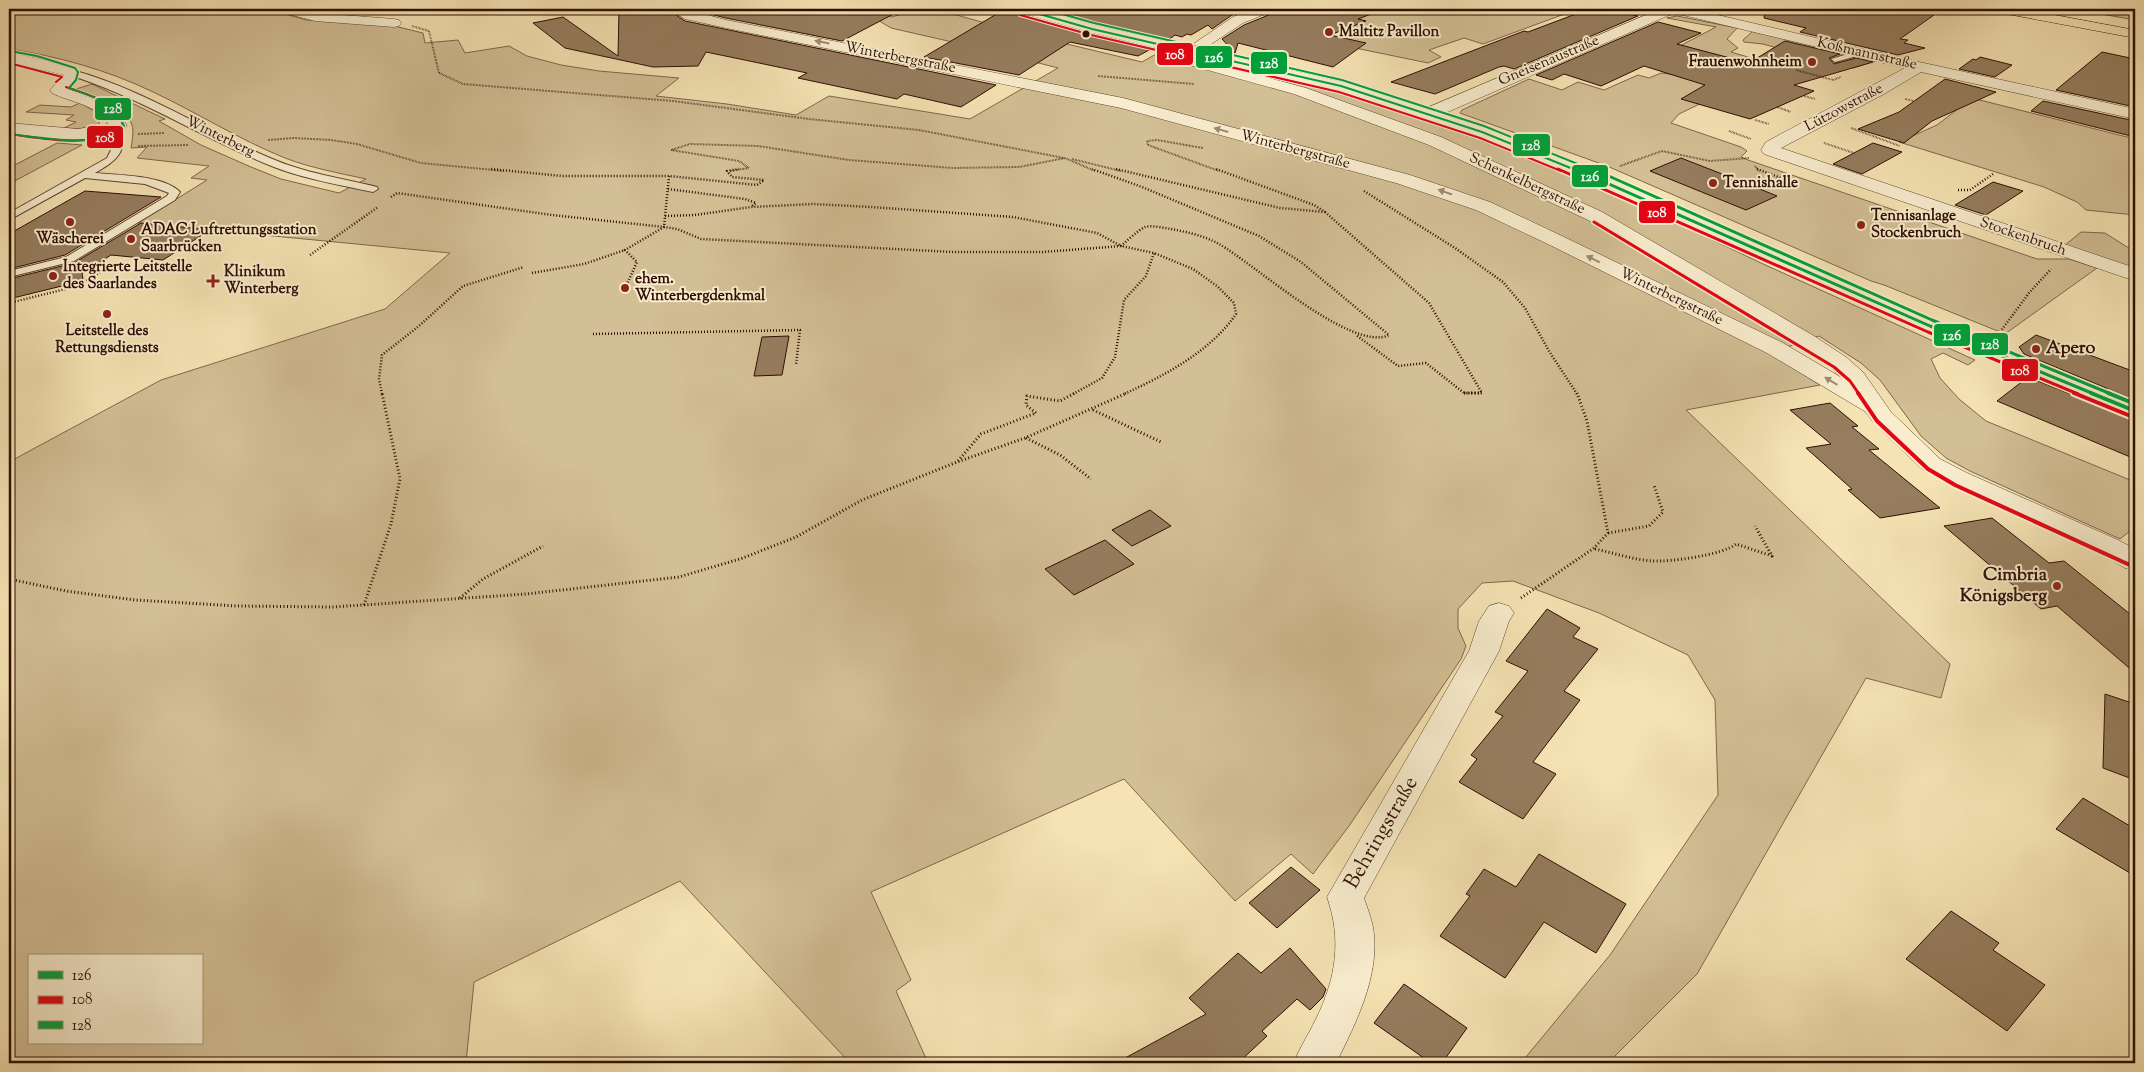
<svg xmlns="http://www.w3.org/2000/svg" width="2144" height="1072" font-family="'Sorts Mill Goudy',serif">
	<rect width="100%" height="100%" fill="#f5e3b3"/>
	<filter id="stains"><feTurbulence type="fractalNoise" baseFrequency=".004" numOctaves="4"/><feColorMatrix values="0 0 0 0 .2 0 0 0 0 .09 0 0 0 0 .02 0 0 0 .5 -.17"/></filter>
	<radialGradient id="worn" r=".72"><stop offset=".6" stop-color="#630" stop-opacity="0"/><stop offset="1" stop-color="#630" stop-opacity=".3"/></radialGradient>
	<!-- green -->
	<path fill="#d3bf95" stroke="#81664c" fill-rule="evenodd" d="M9,9H268L306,20L390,25L423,33L425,43L458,40L465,53L509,46L527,56L561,65L599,71L679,78L656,96L727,104L796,115L829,96L970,119L1058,68L992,51L891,28L876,19L885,15L892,17L918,9H935L1021,33L1142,62L1165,49L1335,89L1473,136L1580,179L1677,223L1761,263L1975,360L1968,365L1943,353L1931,359L1940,378L1959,399L1986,421L2135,482V527L2120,539L1970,471L1946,458L1921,436L1880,380L1861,363L1819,336L1770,353L1820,385L1686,410L1950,664L1941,698L1866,678L1697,974L1608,1063H1521L1610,955L1718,795L1715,700L1688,655L1599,613L1513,581L1482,583L1458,609V628L1466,646L1461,659L1349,826L1313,874L1291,854L1235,901L1124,779L871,892L911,980L896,991L928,1063H850L680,881L474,982L466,1063H9V462L161,380L385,309L450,253L138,223L207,180L191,178L209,166L137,158L147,147L131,148C132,141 134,132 132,125C126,105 90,95 73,90L92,84L98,87L165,119L159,121L201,145L251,167L281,179L339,193L366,179C339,173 311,168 285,158C238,139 196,112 151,91C107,70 57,56 9,49ZM29,956H201V1043H29Z
		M1351,9L1373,13L1382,10L1381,9H1578L1483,44L1464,38L1429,50L1441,57L1428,63L1331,43L1351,30L1348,28L1365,21L1340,14Z
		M2073,9H2135V20Z
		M1677,16L1737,28L1727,39L1738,48L1731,52L1758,60L1765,72L1679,114L1671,123L1741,147L1747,151L1741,157L1748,160L2037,259H2069L2097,268L2005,334L1884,285L1871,281L1607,166L1460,113L1462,110L1529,79L1562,90L1578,82L1604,90L1638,75L1649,78L1661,73L1678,75L1653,60L1716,27L1667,18Z
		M1753,31L1876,61L1853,68L1805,51L1799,54L1763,44L1744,42L1743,40Z
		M1972,98L2135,139V215L2086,210L2077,202L2044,187L1899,142L1937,125Z
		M80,103L98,113L102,118L98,125L79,129L64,128L76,122L66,120L74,115L26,112L40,105L71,107Z
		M57,143L82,145L9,184V168Z
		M2081,232L2105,233L2135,252V269L2064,246Z"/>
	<!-- building -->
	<path fill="#967d5e" stroke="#2f0e02" d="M619,9H667L685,21L996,85L961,107L904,94L897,99L798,78L807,73L706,52L698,66L653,67L565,48L533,23L563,17L618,56Z
		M690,9H903L842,41L726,18Z
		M1005,9H1013L1016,14L1092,35L1151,49L1138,56L1070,42L1019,75L924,57Z
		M1043,9H1249L1232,15L1212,29L1208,25L1191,35L1187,34L1182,37L1175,35L1168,40Z
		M1274,9H1379V11L1358,19L1366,21L1330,35L1366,43L1333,67L1238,43L1235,53L1222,39L1244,25L1271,14Z
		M1589,9H1609L1638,16L1514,69L1504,66L1499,67L1435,94L1391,82L1524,31L1528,32Z
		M1765,9H1905L1934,15L1900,39L1908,40L1904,43L1925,48L1898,55L1800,32L1806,28L1764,18Z
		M1658,22L1701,33L1677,44L1749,63L1785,41L1840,54L1829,58L1834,64L1856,58L1873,62L1794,85L1814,91L1750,119L1681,99L1705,85L1644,66L1601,86L1564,74L1552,80L1536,75Z
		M2102,52L2135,59V107L2056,90Z
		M1980,57L2012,65L1995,77L1959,69L1973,59L1976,60Z
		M1945,79L1996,92L1932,121L1904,143L1858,129L1899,112Z
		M2043,101L2135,121V137L2031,111Z
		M1873,143L1902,152L1862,174L1833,164Z
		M1681,158L1740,181L1777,196L1746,210L1650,171Z
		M1993,182L2023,191L1986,215L1955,205Z
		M85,191L161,197L65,255L9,269V234Z
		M141,223L210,230L163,260L111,255L82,273L83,279L70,283V284L9,299V279L74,263Z
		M2036,335L2135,372V400L2024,354L2019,347Z
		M789,336L782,375L754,376L762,337Z
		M2028,377L2135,420V459L1997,401Z
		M1830,403L1858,426L1852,427L1879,449L1869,450L1940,508L1880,518L1848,490L1852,489L1806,448L1831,444L1790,410Z
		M1150,510L1171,526L1132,546L1112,530Z
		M1992,518L2049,563L2064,561L2135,618V673L2057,606L2041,609L1944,526Z
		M1105,540L1134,564L1074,595L1045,569Z
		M1547,609L1580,628L1573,637L1598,649L1564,691L1580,700L1533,762L1556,774L1523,819L1459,782L1477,759L1471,755L1503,716L1495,712L1528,671L1506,661Z
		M2105,694L2135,704V780L2103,768Z
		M2083,798L2135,829V876L2056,829Z
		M1539,854L1626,904L1596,953L1544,922L1505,978L1440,936L1470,896L1466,894L1484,869L1516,887Z
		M1291,867L1320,890L1277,928L1249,903Z
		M1951,911L1999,943L1993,950L2045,985L2007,1031L1906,959Z
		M1290,948L1326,989L1323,997L1310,1010L1297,999L1262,1031L1267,1036L1238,1063H1116L1206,1014L1189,998L1238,953L1261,973Z
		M1404,984L1467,1028L1442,1063H1431L1374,1023Z"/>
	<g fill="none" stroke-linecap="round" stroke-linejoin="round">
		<defs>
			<path id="service" d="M1858,51L1862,53L1861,55L1835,62L1831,59Z
				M72,70C143,89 204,130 270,158C304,173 341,178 377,187L378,189L373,192C340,185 305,179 274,167C203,139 143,98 69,75L68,73Z
				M118,123L123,126C126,154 117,160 95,173C117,175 164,175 180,192L175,200L74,261L9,277V271L66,257L167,196L169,193L145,184L85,178L9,220V213L107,158L114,144L113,126Z"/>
			<path id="minor" d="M279,9H301L316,13L394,19L399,20L401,23L399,26L394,27L315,21L281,12Z
				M669,9C688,8 707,15 726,20L1123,98L1410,175L1490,202L1564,237L1783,343L1842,378L1830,367L1798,346L1588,220L1429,145L1294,94L1168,59L1160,56L1157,53L1161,46L1166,43H1176L1179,46L1173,51L1178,53L1306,88L1441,137L1602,212L1814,336L1846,357L1863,372L1891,412L1940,459L1967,473L2118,540L2135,549V570L2125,568L2098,552L1949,485L1922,469L1873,422L1866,412L1767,353L1550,245L1476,210L1396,183L1121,108L726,28L685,19Z
				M1253,9H1272L1270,12L1243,23L1196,54H1186L1183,51L1233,17Z
				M1660,9H1692L1919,62L2135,109V119L1921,72L1884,94L1781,148L2135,268V281L1764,154L1761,150L1766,142L1905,68L1674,13L1434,118H1422L1420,114L1422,110Z
				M1499,603L1509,606L1514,613L1509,621L1499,651L1364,898C1367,907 1371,917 1373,927C1381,974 1356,1023 1336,1063H1294C1299,1048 1309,1034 1316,1019C1336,978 1342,940 1327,897L1469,651L1479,621L1489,606Z"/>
			<path id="tertiary" d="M1015,9H1037L1095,25L1347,83L1488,128L1597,172L1938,321L2135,402V418L1922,331L1585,180L1476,136L1336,90L1092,33L1017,12Z
				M9,52L40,59L78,70L80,73L77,80L68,89C91,100 114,101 127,126C111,148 33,136 9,133V123L78,129L108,124C100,105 69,102 52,93L50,90L64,75L9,62Z"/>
			<path id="motorway" d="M1995,9H2023L2135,30V38L2002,13Z"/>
		</defs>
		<!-- service casing -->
		<use href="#service" stroke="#60432e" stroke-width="2"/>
		<!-- minor casing -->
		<use href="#minor" stroke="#60432e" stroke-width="1"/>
		<!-- tertiary casing -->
		<use href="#tertiary" stroke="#60432e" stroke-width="1"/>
		<!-- motorway casing -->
		<use href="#motorway" stroke="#2f0e02" stroke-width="1"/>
		<!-- path-far2 -->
		<path stroke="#2f0e02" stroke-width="2" stroke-dasharray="0.5 1" stroke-linecap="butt" d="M941,9L949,11L955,9
			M2126,9L2135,10
			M412,26L429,31L439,73L463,84L673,101L809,119L919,130L1064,158
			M1796,70L1833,80L1841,77
			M1098,76L1194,84
			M1804,96L1815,99
			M1905,99L1914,101
			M1777,107L1791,112
			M1755,120L1769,124
			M1851,128L1900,146
			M1729,131L1751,139
			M138,134L164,133
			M268,140L294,138L331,140L357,144L421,163L504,171
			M1824,143L1854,153
			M138,146L189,145
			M1203,148L1157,140L1147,141L1148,145L1219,171
			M1072,159L1121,171
			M1620,166L1662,151L1710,161L1749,158
			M1755,166L1759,171
			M730,171L749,168L739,161L671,150L690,144L758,146L849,160L953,168L1019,167L1065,158L1095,171"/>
		<!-- path-far1 -->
		<path stroke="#2f0e02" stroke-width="2.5" stroke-dasharray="1 2" stroke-linecap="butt" d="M491,169L562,176H669L757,185L764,180L732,177L727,171L739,169
			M1116,169L1280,208L1325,212L1314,205L1216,169
			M1757,169L1781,178L1763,187
			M668,189L745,199L756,203L752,206
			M1958,190H1970L1993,174
			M1364,191L1455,248L1503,282L1525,308L1549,351L1577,394
			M391,197L397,193L552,215L664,227L677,229L701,239L953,252H1043L1121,246L1154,253L1193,269L1217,286L1234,303L1236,314C1211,351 1164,376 1124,394
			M1325,212L1429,303L1482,393H1464L1426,363L1398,366L1356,335
			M665,216L695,215L751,207L813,204L871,207L1013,217L1097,233L1121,246C1128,240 1137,231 1145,227C1153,225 1163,228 1171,229C1187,232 1205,236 1219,244C1253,263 1352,353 1389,335L1301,262L1259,236L1142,187L1092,169
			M310,255L378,207
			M532,273L584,264L625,250
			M625,288L637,262L625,250L664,227L669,176
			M9,303L78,286L108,267L95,266
			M2000,332L2029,293L2051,269
			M83,333L113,332
			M593,334L800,330L796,365
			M382,394L379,379L382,355L419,326L463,286L524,267
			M1073,394L1102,378L1115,357L1124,300L1146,276L1154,253"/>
		<!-- path -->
		<path stroke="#2f0e02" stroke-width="3" stroke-dasharray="1 2.5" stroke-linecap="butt" d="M1464,393H1482
			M1093,410L1161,442
			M1026,438L1060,455L1091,479
			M958,461L981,434L1036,413L1026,405L1027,396L1060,401L1075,393
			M1608,533L1649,526L1663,512L1654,485
			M1595,549C1614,553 1634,560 1653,561C1670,562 1723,555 1736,544L1772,556L1755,526
			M9,579L66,591L135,600L237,606L333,607L526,594L679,577L743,558L796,537L862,500L957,462L1025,438L1127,393
			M460,598L483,579L543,546
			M1521,598L1594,548L1608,533L1587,421L1577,393
			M364,605L391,524L400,479L382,393"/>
		<!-- service -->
		<use href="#service" fill="#f8edce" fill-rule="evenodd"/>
		<!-- minor -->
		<use href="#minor" fill="#f8edce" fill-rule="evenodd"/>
		<!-- tertiary -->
		<use href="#tertiary" fill="#f8edce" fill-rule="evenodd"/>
		<!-- motorway -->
		<use href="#motorway" fill="#f5e3b3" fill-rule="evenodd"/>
		<defs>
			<path id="bus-1-far2" d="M1022,9L1092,29L1341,86L1482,132L1578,171"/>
			<path id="bus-1-far1" d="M1575,169L1930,326L2094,394"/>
			<path id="bus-1" d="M2091,393L2135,411"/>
			<path id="bus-2-far2" d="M1020,15L1091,35L1339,92L1480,138L1561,171
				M9,63L62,77L56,82
				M9,134C47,139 88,148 123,130C124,102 87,95 66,87"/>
			<path id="bus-2-far1" d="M1558,169L1928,332L2078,394
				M1594,222L1834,367L1850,381L1859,394"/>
			<path id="bus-2" d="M1858,393L1877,421L1928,469L1955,485L2132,566
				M2074,393L2133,417"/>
			<path id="bus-3-far2" d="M1044,9L1094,23L1342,80L1484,126L1595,171
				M9,134C39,137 102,150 124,126C114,102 92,96 69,88L76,80L78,72L75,68L37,56L10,51"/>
			<path id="bus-3-far1" d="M1593,169L1932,320L2111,394"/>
			<path id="bus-3" d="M2108,393L2135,404"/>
		</defs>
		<!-- bus-1-far2 casing -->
		<use href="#bus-1-far2" stroke="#f8edce" stroke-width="4"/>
		<!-- bus-1-far1 casing -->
		<use href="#bus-1-far1" stroke="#f8edce" stroke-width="6"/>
		<!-- bus-1 casing -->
		<use href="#bus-1" stroke="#f8edce" stroke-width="8"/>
		<!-- bus-2-far2 casing -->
		<use href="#bus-2-far2" stroke="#f8edce" stroke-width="4"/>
		<!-- bus-2-far1 casing -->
		<use href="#bus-2-far1" stroke="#f8edce" stroke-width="6"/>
		<!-- bus-2 casing -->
		<use href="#bus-2" stroke="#f8edce" stroke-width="8"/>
		<!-- bus-3-far2 casing -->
		<use href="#bus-3-far2" stroke="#f8edce" stroke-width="4"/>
		<!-- bus-3-far1 casing -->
		<use href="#bus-3-far1" stroke="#f8edce" stroke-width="6"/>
		<!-- bus-3 casing -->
		<use href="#bus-3" stroke="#f8edce" stroke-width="8"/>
		<!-- bus-1-far2 -->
		<use href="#bus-1-far2" stroke="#00a13a" stroke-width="2"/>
		<!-- bus-1-far1 -->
		<use href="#bus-1-far1" stroke="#00a13a" stroke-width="3"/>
		<!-- bus-1 -->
		<use href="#bus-1" stroke="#00a13a" stroke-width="4"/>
		<!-- bus-2-far2 -->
		<use href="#bus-2-far2" stroke="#e30513" stroke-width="2"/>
		<!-- bus-2-far1 -->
		<use href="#bus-2-far1" stroke="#e30513" stroke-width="3"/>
		<!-- bus-2 -->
		<use href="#bus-2" stroke="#e30513" stroke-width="4"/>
		<!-- bus-3-far2 -->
		<use href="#bus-3-far2" stroke="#00a13a" stroke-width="2"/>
		<!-- bus-3-far1 -->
		<use href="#bus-3-far1" stroke="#00a13a" stroke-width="3"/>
		<!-- bus-3 -->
		<use href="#bus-3" stroke="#00a13a" stroke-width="4"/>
	</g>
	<!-- one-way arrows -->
	<defs><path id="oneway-solid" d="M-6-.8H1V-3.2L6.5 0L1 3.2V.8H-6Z" transform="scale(1.25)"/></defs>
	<g fill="#9e8972">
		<use href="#oneway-solid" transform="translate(822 42) rotate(-169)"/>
		<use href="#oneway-solid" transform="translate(1221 130) rotate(-164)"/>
		<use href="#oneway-solid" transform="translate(1445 192) rotate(-161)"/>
		<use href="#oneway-solid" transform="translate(1593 259) rotate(-154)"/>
		<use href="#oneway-solid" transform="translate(1831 381) rotate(-149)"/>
	</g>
	<!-- markers -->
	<g fill="#8f2418" stroke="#f8edce" stroke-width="2">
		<circle cx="1329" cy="32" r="5"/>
		<circle cx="1812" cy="62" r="5"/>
		<circle cx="1713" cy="183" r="5"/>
		<circle cx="70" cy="222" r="5"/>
		<circle cx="1861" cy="225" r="5"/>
		<circle cx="131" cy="239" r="5"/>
		<circle cx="53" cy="276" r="5"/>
		<path d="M210.5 273.5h5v5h5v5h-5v5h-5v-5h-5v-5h5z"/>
		<circle cx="625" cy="288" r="5"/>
		<circle cx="107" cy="314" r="5"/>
		<circle cx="2036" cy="349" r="5"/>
		<circle cx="2057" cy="586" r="5"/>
	</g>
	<circle fill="#2f0e02" stroke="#f8edce" stroke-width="2" cx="1086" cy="34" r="4.5"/>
	<g text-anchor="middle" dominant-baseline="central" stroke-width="4" stroke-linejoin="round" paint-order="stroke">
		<!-- far-poi labels -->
		<g font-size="15" font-weight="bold" fill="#2f0e02" stroke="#f8edce" text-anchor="start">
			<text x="1339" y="32">Maltitz Pavillon</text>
			<text x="1802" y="62" text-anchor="end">Frauenwohnheim</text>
			<text x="1723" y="183">Tennishalle</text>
			<text x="1871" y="216">Tennisanlage<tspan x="1871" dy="17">Stockenbruch</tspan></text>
			<text x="141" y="230">ADAC Luftrettungsstation<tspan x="141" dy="17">Saarbrücken</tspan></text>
			<text x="70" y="239" text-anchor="middle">Wäscherei</text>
			<text x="63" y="267">Integrierte Leitstelle<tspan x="63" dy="17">des Saarlandes</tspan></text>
			<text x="224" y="272">Klinikum<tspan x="224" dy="17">Winterberg</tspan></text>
			<text x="635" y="279">ehem.<tspan x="635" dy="17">Winterbergdenkmal</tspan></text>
			<text x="107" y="331" text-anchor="middle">Leitstelle des<tspan x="107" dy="17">Rettungsdiensts</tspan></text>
		</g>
		<!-- far-street labels -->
		<g font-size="15" fill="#2f0e02" stroke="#f8edce">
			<text transform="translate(1867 54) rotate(13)">Koßmannstraße</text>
			<text transform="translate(900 58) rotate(11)">Winterbergstraße</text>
			<text transform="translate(1549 61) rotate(-23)">Gneisenaustraße</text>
			<text transform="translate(1844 108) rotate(-28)">Lützowstraße</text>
			<text transform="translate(220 137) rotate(26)">Winterberg</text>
			<text transform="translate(1295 150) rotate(15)">Winterbergstraße</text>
			<text transform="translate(1527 184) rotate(25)">Schenkelbergstraße</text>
			<text transform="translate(2023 237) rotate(19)">Stockenbruch</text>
			<text transform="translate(1671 297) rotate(26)">Winterbergstraße</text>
		</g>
		<!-- poi labels -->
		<g font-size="18" font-weight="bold" fill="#2f0e02" stroke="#f8edce" text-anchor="start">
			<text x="2046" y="349">Apero</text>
			<text x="2047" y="576" text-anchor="end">Cimbria<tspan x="2047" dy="21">Königsberg</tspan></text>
		</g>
		<!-- near-street labels -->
		<g font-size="21" fill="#2f0e02" stroke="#f8edce">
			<text transform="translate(1382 833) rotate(-60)">Behringstraße</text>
		</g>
	</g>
	<g stroke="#f8edce" stroke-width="2">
		<rect x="1156" y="42" width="38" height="24" rx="5" fill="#e30513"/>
		<rect x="1195" y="45" width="38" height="24" rx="5" fill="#00a13a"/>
		<rect x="1250" y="51" width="38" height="24" rx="5" fill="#00a13a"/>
		<rect x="94" y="97" width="38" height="24" rx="5" fill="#00a13a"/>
		<rect x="86" y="125" width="38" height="24" rx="5" fill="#e30513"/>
		<rect x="1512" y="133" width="39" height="24" rx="5" fill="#00a13a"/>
		<rect x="1571" y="164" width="38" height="24" rx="5" fill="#00a13a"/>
		<rect x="1638" y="200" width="38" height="24" rx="5" fill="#e30513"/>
		<rect x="1933" y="323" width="38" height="24" rx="5" fill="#00a13a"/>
		<rect x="1971" y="332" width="38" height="24" rx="5" fill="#00a13a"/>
		<rect x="2001" y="358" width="38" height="24" rx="5" fill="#e30513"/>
	</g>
	<g font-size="14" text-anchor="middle" font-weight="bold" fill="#fff">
		<text x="1175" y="59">108</text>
		<text x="1214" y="62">126</text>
		<text x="1269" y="68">128</text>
		<text x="113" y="113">128</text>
		<text x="105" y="142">108</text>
		<text x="1531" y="150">128</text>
		<text x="1590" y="181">126</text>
		<text x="1657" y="217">108</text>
		<text x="1952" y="340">126</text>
		<text x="1990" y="349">128</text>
		<text x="2020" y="375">108</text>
	</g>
	<!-- margin -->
	<rect width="2144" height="1072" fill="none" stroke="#f5e3b3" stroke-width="30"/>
	<rect x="10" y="10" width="2124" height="1052" fill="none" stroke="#2f0e02" stroke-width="2.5"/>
	<rect x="15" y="15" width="2114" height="1042" fill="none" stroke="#2f0e02"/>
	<!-- legend -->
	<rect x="28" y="954" width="175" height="90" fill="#f8edce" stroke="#a8947c"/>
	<rect x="38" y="971" width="25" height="8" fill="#00a13a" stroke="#a8947c"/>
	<text x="72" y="980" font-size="15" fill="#2f0e02">126</text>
	<rect x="38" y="996" width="25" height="8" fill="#e30513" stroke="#a8947c"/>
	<text x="72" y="1004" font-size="15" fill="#2f0e02">108</text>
	<rect x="38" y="1021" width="25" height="8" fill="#00a13a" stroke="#a8947c"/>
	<text x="72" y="1030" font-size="15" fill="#2f0e02">128</text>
	<rect width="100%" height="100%" filter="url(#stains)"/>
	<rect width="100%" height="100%" fill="url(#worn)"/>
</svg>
